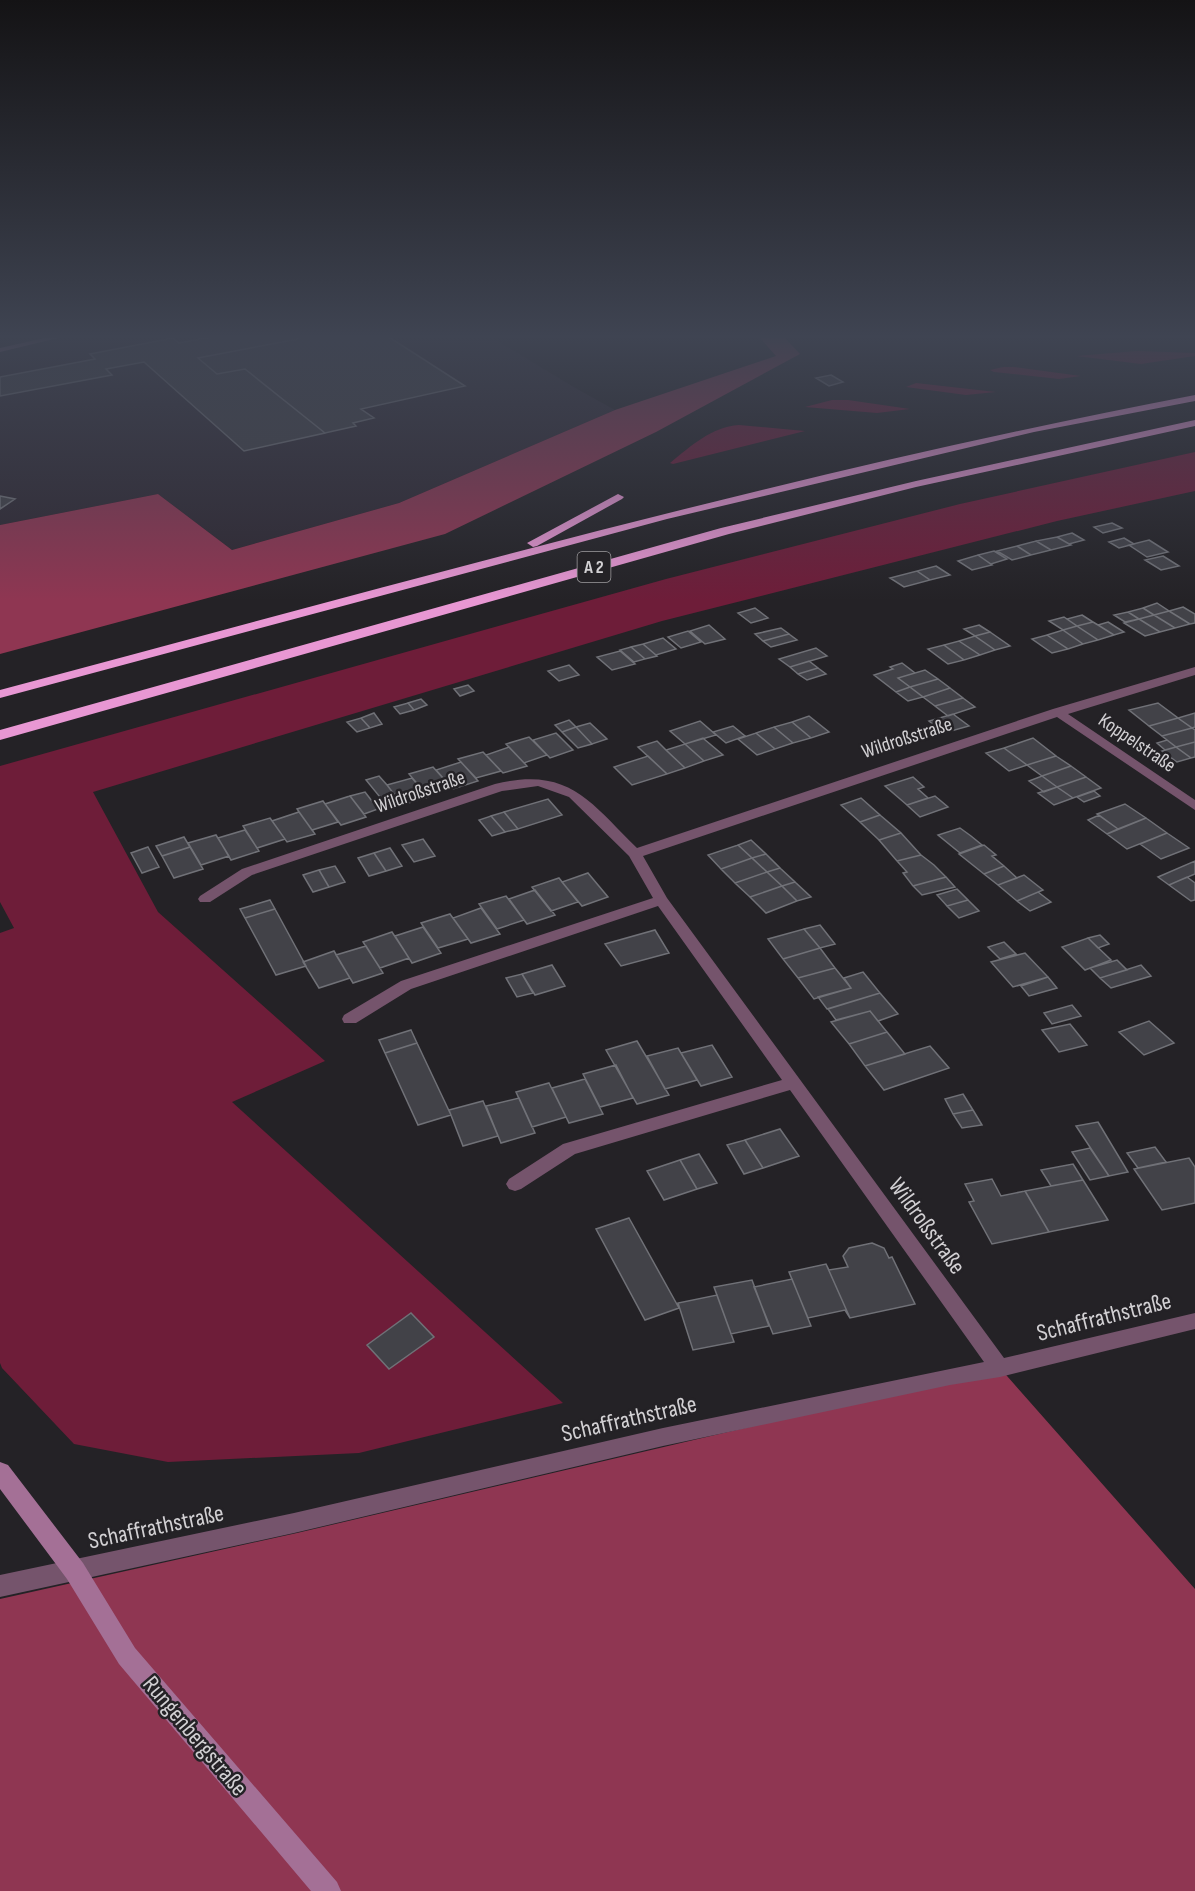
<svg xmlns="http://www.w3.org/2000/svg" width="1195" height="1891" font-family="'Sofia Sans Condensed',sans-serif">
	<rect width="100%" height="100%" fill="#242226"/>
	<!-- built -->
	<path fill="#2f2933" d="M0,337H491L572,386L615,410L399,503L232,550L158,494L0,525Z"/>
	<!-- green -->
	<path fill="#6e1d39" d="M1137,351L1195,353V356L1141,364L1076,356Z
		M1003,367H1014L1081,376L1059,379L994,372L990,370Z
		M916,383L996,392L966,395L906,387Z
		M832,400H848L910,409L877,413L805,407Z
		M739,425L805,431L673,464L670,463C691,446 711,427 739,425Z
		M1195,452V491L1057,521L662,621L93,792L158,912L325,1061L232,1102L563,1403L359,1453L168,1462L74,1444L2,1368L0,1363V933L14,928L0,902V766L666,579L960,504Z"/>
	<!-- forest -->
	<path fill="#8f3652" d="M759,337H784L800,354L656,432L445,534L0,654V525L158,494L232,550L399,503L615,410L776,356Z
		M1000,1368L1195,1589V1891H0V1599L297,1533Z"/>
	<!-- building -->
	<path fill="#424248" stroke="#707177" stroke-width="1.5" d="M211,337H296L298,339L198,358L217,374L245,369L325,433L244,451L144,362L106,369L112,375L0,396V377L95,359L90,354L173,338L179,343Z
		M296,337H389L465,386L361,409L374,418L353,423L356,426L325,433L245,369L217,374L198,358L298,339Z
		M831,375L843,382L829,386L816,378Z
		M0,496L15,499L0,509Z
		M1112,523L1122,528L1103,533L1094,527Z
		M1072,533L1084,540L1069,544L1057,537Z
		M1057,537L1071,545L1051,550L1036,541Z
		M1124,538L1134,544L1119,548L1109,542Z
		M1149,540L1168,552L1147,557L1129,545Z
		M1036,541L1051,550L1031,555L1017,546Z
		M1017,546L1031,555L1012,560L997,551Z
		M994,551L1007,559L991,564L978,555Z
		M978,555L992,565L972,570L958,561Z
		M1163,556L1179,566L1161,570L1145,560Z
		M936,566L950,575L930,580L917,571Z
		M917,571L930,580L904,587L890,578Z
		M1157,603L1169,611L1154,615L1143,608Z
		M1183,607L1195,614V623L1190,624L1169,611Z
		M755,608L768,618L751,623L738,613Z
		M1143,608L1154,615L1139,619L1128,612Z
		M1169,611L1190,624L1175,628L1154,615Z
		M1128,612L1139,619L1125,622L1114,615Z
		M1082,615L1093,622L1077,626L1067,619Z
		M1154,615L1175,628L1160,632L1139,619Z
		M1064,617L1067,619L1077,626L1063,630L1049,621Z
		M1139,619L1160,632L1145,636L1124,623Z
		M1093,622L1098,625L1114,635L1098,640L1077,626Z
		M1108,622L1124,632L1114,635L1098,625Z
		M709,625L725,639L705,644L690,631Z
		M979,625L990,632L975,636L964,629Z
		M1077,626L1098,640L1083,644L1063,630Z
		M781,628L789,634L763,641L755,634Z
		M1063,630L1083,644L1068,649L1047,635Z
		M688,631L701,642L681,648L668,637Z
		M990,632L1010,646L995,650L975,636Z
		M789,634L797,640L771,647L763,641Z
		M1047,635L1068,649L1052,653L1032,639Z
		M975,636L995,650L980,655L959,641Z
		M663,638L676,649L656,655L643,644Z
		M959,641L980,655L964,660L944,645Z
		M643,644L657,656L645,659L631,647Z
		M944,645L964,660L948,664L928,649Z
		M631,647L645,659L634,662L620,650Z
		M816,648L827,656L790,667L779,659Z
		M620,651L635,664L612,670L597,657Z
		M809,661L818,668L798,674L790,667Z
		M902,663L915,673L898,678L910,687L896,692L874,675L893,669L890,667Z
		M569,665L579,675L559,681L548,671Z
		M818,668L826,674L807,680L798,674Z
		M925,670L938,679L910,687L898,678Z
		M938,679L950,688L923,697L910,687Z
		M468,685L474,691L460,696L454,689Z
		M910,687L923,697L908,701L896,692Z
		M950,688L963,698L935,706L923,697Z
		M963,698L975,707L948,716L935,706Z
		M421,699L427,705L414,710L408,703Z
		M408,703L414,710L400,714L394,707Z
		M1158,703L1178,718L1149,726L1129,710Z
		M374,713L382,724L370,728L361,718Z
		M1195,713V727L1192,728L1178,718Z
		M953,714L969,726L944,733L929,721Z
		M809,716L829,732L811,738L792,722Z
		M361,718L370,728L357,732L347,722Z
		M1178,718L1192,728L1162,736L1149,726Z
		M569,720L576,727L562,732L555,725Z
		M700,721L716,735L685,744L670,731Z
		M792,722L811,738L793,743L774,727Z
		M590,723L607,739L592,744L576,727Z
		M733,726L745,736L726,743L713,732Z
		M576,727L592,744L578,748L562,732Z
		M774,727L793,743L775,749L756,733Z
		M1192,728L1195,730V742L1176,747L1162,736Z
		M556,733L573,750L550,758L533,740Z
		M756,733L775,749L757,755L738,739Z
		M529,737L547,755L524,763L506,744Z
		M703,738L704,739L723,755L704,761L685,744Z
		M1033,738L1056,756L1027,765L1004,748Z
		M1167,740L1176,747L1165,750L1157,743Z
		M657,741L666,750L685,768L667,774L638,747Z
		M1195,742V757L1191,758L1176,747Z
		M685,744L704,761L685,768L666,750Z
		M509,747L527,766L503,773L486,755Z
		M1176,747L1191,758L1177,762L1162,751Z
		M1004,748L1027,765L1009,771L986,753Z
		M483,752L501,771L476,778L458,759Z
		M648,756L667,774L632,785L614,767Z
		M1056,756L1071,766L1042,776L1027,765Z
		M461,762L478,781L453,789L436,770Z
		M1071,766L1086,777L1057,787L1042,776Z
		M433,767L450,786L426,794L409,774Z
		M379,776L387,785L401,803L388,807L366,780Z
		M1042,776L1057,787L1044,792L1029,781Z
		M913,777L924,787L918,789L928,798L907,805L885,786Z
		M1086,777L1101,788L1073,798L1057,787Z
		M412,778L428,797L402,805L387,785Z
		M1057,787L1073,798L1054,805L1038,793Z
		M1094,791L1100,796L1084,802L1077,797Z
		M365,792L378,809L364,814L350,796Z
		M350,796L366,817L341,825L325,804Z
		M935,796L948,807L920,817L907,805Z
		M861,798L880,815L860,822L841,805Z
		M548,799L562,815L518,829L504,812Z
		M323,801L338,822L312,830L297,809Z
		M1125,804L1146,818L1118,829L1097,814Z
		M299,812L315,834L287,842L272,821Z
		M504,812L518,829L505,832L491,816Z
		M880,815L901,833L879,840L860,822Z
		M1099,815L1118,829L1107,834L1088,820Z
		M491,816L505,832L492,836L479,820Z
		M270,818L285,839L257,848L243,826Z
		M1146,818L1167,833L1127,849L1107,834Z
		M960,828L971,836L982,845L960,853L938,835Z
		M245,830L259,851L231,860L218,838Z
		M901,833L921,855L897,861L879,840Z
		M1167,833L1189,848L1161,859L1140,844Z
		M216,835L229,856L201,865L188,843Z
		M184,837L190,847L162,856L156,846Z
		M423,839L435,856L414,862L402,845Z
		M751,840L766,854L752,858L738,845Z
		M738,845L752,858L721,869L708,855Z
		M984,845L996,855L992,856L1004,866L984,874L959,854Z
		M148,847L159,867L142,873L131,853Z
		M190,847L203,869L174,878L162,856Z
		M390,848L402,866L386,871L374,853Z
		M374,853L386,871L369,876L358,858Z
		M766,854L780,868L767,872L752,858Z
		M921,855L934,865L946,877L913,886L903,873L907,872L897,861Z
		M752,858L767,872L735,883L721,869Z
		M1195,861V874L1169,885L1158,877Z
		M335,866L345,882L329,887L319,870Z
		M1004,866L1017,878L998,885L984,874Z
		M780,868L795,882L782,886L767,872Z
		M319,870L329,887L313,892L303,875Z
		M767,872L782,886L750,897L735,883Z
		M588,873L608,897L582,906L562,882Z
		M1024,875L1043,890L1017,901L998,885Z
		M946,877L955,887L922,895L913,886Z
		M1187,877L1195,883V900L1191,901L1169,885Z
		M559,878L578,902L551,911L532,887Z
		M795,882L811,897L797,901L782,886Z
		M782,886L797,901L766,913L750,897Z
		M957,889L968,900L947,906L937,895Z
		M535,890L555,915L527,924L509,899Z
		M1038,892L1051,902L1030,911L1017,901Z
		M506,896L524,920L497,929L479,904Z
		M270,900L275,909L245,918L240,909Z
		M968,900L979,911L959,918L947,906Z
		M481,908L500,934L471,943L453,918Z
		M275,909L306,966L276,975L245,918Z
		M450,914L468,939L438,948L421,923Z
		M820,925L835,944L820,948L804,929Z
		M423,927L441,953L412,963L395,936Z
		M804,929L820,948L783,959L768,939Z
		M655,930L669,953L621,966L605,944Z
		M392,932L409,958L380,968L363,942Z
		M1100,935L1109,944L1098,948L1088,938Z
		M1088,938L1111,960L1085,970L1062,947Z
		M1004,942L1016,954L1000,959L988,947Z
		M366,946L383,973L353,983L336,955Z
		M820,948L835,968L798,978L783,959Z
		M334,951L350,978L319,988L303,962Z
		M1025,953L1048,977L1013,987L991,962Z
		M1117,960L1127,970L1100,978L1090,968Z
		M552,965L565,986L535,995L522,974Z
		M1141,965L1151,976L1111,988L1100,978Z
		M835,968L851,988L814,999L798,978Z
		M863,972L880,993L827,1009L818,997L851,988L844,978Z
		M522,974L533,993L517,997L506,978Z
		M1048,977L1057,988L1029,996L1021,986Z
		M880,993L898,1014L878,1021L870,1011L836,1020L828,1009Z
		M1072,1005L1081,1016L1052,1024L1044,1013Z
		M870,1011L887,1032L849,1044L831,1022Z
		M1149,1021L1174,1043L1144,1055L1119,1032Z
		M1070,1024L1087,1045L1059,1052L1042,1030Z
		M411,1030L417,1043L385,1053L379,1040Z
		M887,1032L905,1054L865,1066L849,1044Z
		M637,1041L669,1095L637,1104L606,1050Z
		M417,1043L451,1115L418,1125L385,1053Z
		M712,1045L732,1077L701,1086L681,1053Z
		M930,1046L949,1068L884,1090L865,1066Z
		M678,1048L697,1080L665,1089L647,1056Z
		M616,1065L633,1098L600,1107L583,1074Z
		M585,1079L603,1114L569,1123L552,1088Z
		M549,1083L566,1117L532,1127L516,1092Z
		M963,1094L973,1110L953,1114L945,1099Z
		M519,1098L535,1133L501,1143L486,1106Z
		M483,1101L498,1136L463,1146L449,1110Z
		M973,1110L982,1125L962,1128L953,1114Z
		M1098,1122L1128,1172L1109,1176L1076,1126Z
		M780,1129L799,1156L763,1168L745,1140Z
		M745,1140L763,1168L744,1174L727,1145Z
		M1155,1147L1166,1162L1138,1168L1127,1153Z
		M1090,1148L1109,1176L1090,1180L1072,1152Z
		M699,1154L717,1183L697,1189L680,1160Z
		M1189,1158L1195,1167V1203L1162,1210L1134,1169Z
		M680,1160L697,1189L664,1200L647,1171Z
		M1073,1164L1083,1180L1051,1186L1041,1170Z
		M992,1179L1001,1196L1025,1191L1049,1232L992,1244L969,1202L974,1201L965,1184Z
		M1083,1180L1108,1220L1049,1232L1025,1191Z
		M629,1218L679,1308L645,1320L596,1229Z
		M872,1243L884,1248L889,1258L892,1257L915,1304L850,1318L826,1264L829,1270L848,1267L843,1256L849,1248Z
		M826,1264L850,1318L845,1310L808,1318L789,1272Z
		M792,1279L811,1326L773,1334L754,1287Z
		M752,1280L769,1326L731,1334L714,1287Z
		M717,1295L734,1342L693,1350L678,1303Z
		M411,1313L434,1337L389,1369L367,1345Z"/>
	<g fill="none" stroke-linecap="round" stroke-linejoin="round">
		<!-- street -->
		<path fill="#75546c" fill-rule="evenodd" d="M1195,667V675L1068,714L1195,800V810L1057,717L643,856L667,898L1004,1358L1195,1313V1329L1000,1377L950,1385L663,1446L294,1533L0,1597V1575L294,1513L663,1428L984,1362L790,1090L575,1154L521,1189L515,1191L509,1189L506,1184L509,1179L563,1144L782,1080L658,906L411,989L356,1023H344L342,1019L344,1015L401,981L653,898L629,856L569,797L538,786L502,791L252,875L210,902H200L198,899L200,896L242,869L495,784C569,766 590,802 637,848L1053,709Z"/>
		<!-- secondary -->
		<path fill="#a47096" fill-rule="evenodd" d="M49,337H62L0,352V348Z
			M0,1462L8,1465L83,1563L135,1648L337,1882L341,1891H311L119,1664L67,1579L0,1489Z"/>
		<!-- highway -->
		<path fill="#e897d3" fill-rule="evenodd" d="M1195,395V401L1034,432L667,519L0,698V690C397,584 792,472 1195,395Z
			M1195,420V426L916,487L729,534L0,740V730L721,528L916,481Z
			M618,494L624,497L622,499L537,546L533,547L527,543Z"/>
	</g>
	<!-- sky -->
	<linearGradient id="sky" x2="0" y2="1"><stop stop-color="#141315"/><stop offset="0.56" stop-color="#3f4452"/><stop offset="1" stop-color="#3f4452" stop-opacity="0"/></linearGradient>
	<rect width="1195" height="601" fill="url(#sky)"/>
	<g text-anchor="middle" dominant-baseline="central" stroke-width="5" stroke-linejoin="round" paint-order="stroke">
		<!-- shield labels -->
		<rect fill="#242226" stroke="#9e9c9f" stroke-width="1.5" x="577.5" y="552" width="33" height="30" rx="4.5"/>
		<g font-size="18" font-weight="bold" fill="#d2d0d3">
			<text x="594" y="567">A 2</text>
		</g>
		<!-- street labels -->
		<g font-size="20" fill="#d2d0d3" stroke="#242226">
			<text transform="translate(907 738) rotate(-18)">Wildroßstraße</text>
			<text transform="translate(1137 743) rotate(34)">Koppelstraße</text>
			<text transform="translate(420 792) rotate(-19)">Wildroßstraße</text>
		</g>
		<!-- near-street labels -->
		<g font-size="24" fill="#d2d0d3" stroke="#242226">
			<text transform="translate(927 1226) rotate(54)">Wildroßstraße</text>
			<text transform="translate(1104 1317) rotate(-14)">Schaffrathstraße</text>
			<text transform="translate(629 1419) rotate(-13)">Schaffrathstraße</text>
			<text transform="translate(156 1527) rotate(-12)">Schaffrathstraße</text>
			<text transform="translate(195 1736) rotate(50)">Rungenbergstraße</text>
		</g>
	</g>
</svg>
